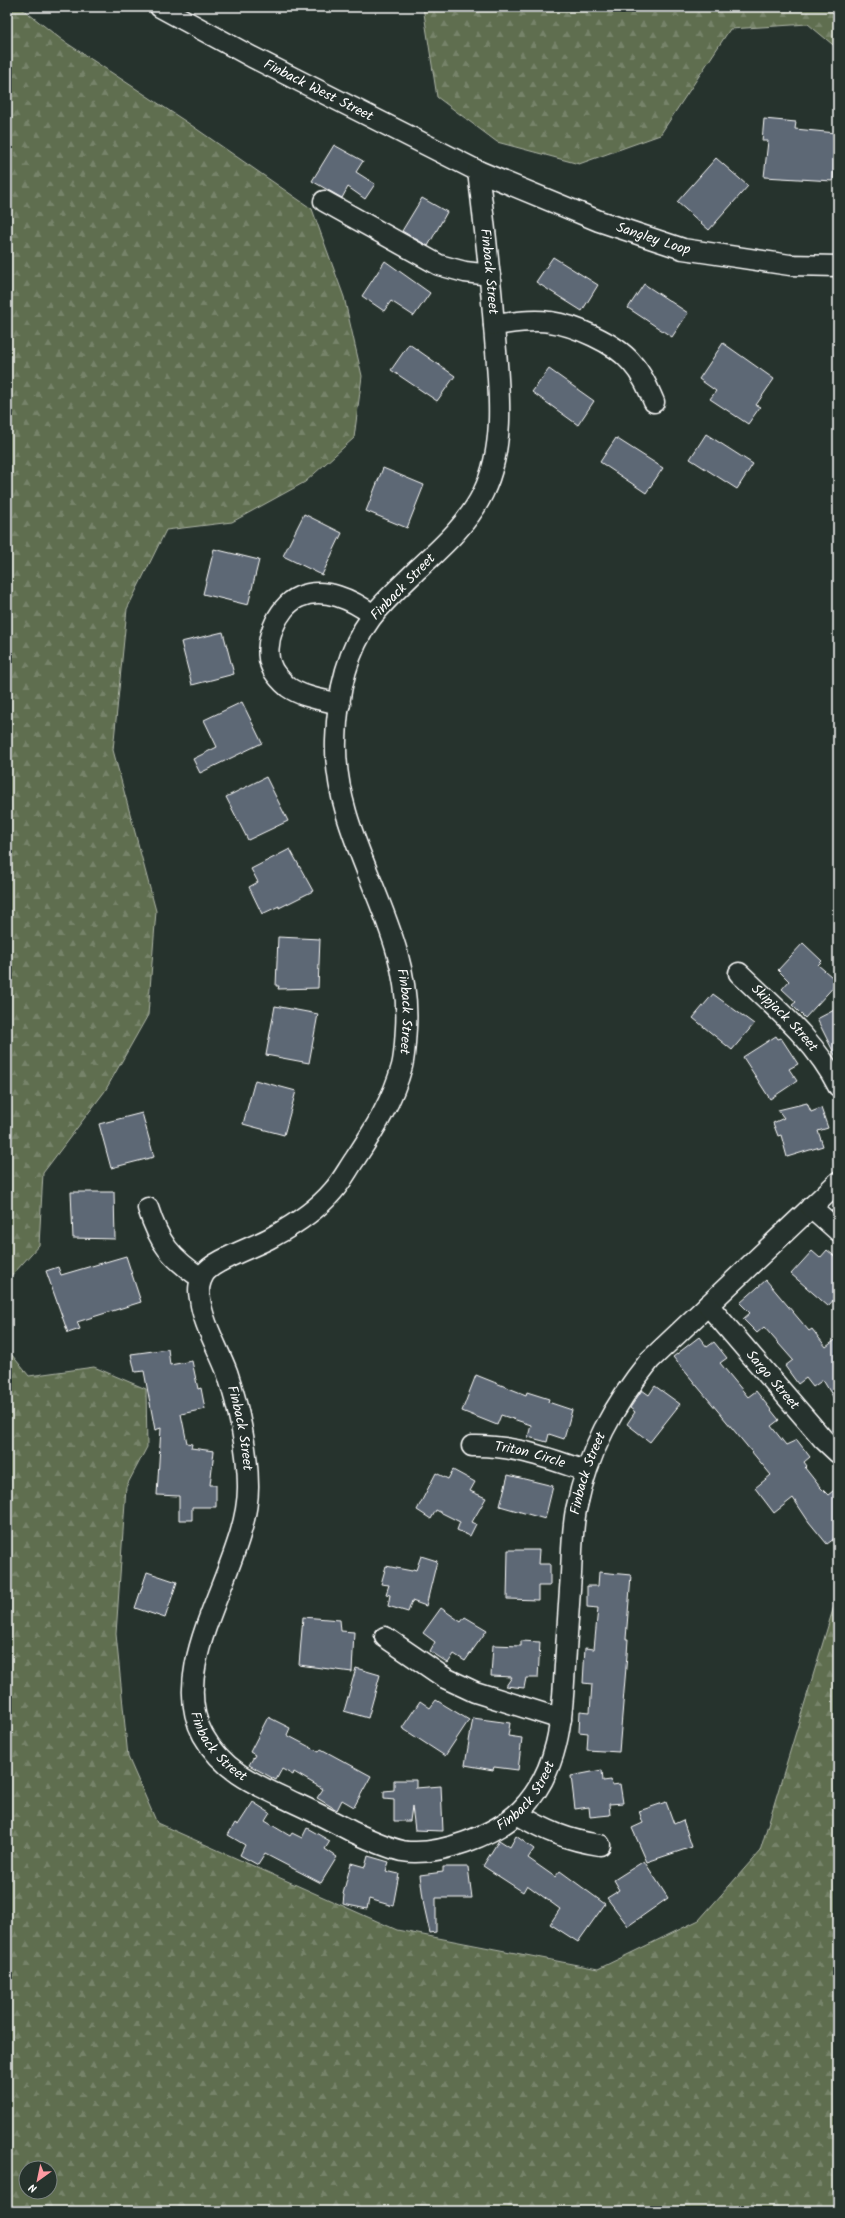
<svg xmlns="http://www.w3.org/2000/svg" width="845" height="2218" font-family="Kalam,sans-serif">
	<defs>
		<pattern id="forest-firs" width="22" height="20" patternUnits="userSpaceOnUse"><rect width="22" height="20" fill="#5f6e50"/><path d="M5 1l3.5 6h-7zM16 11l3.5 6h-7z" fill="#77846a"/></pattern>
	</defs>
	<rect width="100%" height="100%" fill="#26332d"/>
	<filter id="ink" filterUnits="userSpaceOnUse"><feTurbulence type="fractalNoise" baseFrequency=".025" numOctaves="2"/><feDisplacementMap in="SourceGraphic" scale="8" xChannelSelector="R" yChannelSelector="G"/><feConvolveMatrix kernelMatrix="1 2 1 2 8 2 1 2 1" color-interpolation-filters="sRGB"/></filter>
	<g filter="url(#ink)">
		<!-- forest -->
		<path fill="url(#forest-firs)" stroke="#afb6a8" fill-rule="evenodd" d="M7,7H20L62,40L188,123L312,209L344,297L362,376L354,438L305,482L232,522L166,530L127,609L113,750L156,911L148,1015L105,1091L43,1173L39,1245L7,1281Z
			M423,7H838V49L808,24L730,29L660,135L579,164L497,142L437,97Z
			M7,1349L29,1376L94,1367L146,1389L147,1447L126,1487L116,1634L128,1757L157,1823L397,1930L598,1969L699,1920L760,1851L834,1606L838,1602V2211H7ZM26,2168H50V2192H26Z"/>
		<!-- building -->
		<path fill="#5d6775" stroke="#fff" d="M764,119L796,122L795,129L836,133L833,181L764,177L768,141H762Z
			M334,145L363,161L356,172L375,184L365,199L348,187L342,198L312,181Z
			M716,158L748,186L709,230L677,202Z
			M422,198L447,212L428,246L402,231Z
			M553,257L598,285L582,311L536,282Z
			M385,261L430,293L414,316L391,301L384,311L362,296Z
			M644,284L688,313L672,337L628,308Z
			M723,343L774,379L756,405L760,407L748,424L710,399L716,391L699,379Z
			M409,344L455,376L437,401L391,370Z
			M549,369L594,401L578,425L532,392Z
			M706,434L753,464L737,489L690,459Z
			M616,438L663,468L646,493L600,462Z
			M383,468L424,485L407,528L366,511Z
			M304,514L342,533L322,575L283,556Z
			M214,549L259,560L248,605L203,594Z
			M223,632L234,674L192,685L181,642Z
			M242,702L262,743L200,773L193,759L217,747L204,720Z
			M266,777L288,821L248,840L226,797Z
			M290,849L313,891L279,908V906L262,914L249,887L258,882L251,869Z
			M278,937L320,939L318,988L278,989L279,986H276Z
			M803,943L822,961L818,965L838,982L805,1018L792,1005L796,1002L782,989L789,981L778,970Z
			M713,994L754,1024L732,1050L693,1018Z
			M275,1006L318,1014L309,1063L266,1055Z
			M838,1008V1061L817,1019Z
			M776,1036L778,1039L781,1038L798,1064L789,1069L797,1081L770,1099L743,1057Z
			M255,1080L296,1091L284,1135L243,1124Z
			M807,1103L811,1112L821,1108L828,1128L818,1131L823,1146L787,1157L781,1135L778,1136L773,1123L784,1118L778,1110Z
			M142,1113L154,1157L111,1168L99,1124Z
			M71,1192H114L115,1239L73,1238Z
			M827,1250L838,1259V1295L828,1306L791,1274L812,1251L820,1258Z
			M126,1256L141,1302L77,1322L80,1329L68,1333L46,1271L58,1267L61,1275Z
			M766,1280L809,1331L812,1329L826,1347L838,1338V1405L823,1380L813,1387L806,1378L798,1384L785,1366L793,1360L764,1327L757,1333L743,1319L750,1313L740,1303Z
			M699,1337L707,1347L714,1342L727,1358L720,1363L748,1397L756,1391L779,1420L771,1426L786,1445L797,1440L810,1457L804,1462L807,1466L805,1468L820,1487L828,1495L838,1487V1536L827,1544L809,1522L793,1498L774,1513L755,1488L771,1475L673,1357Z
			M168,1349L170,1365L192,1361L198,1389L201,1388L205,1409L181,1414L187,1443L192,1444L191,1448L214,1451L210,1485H216V1507H192V1520H179V1496L157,1495L161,1428L155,1430L144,1371L135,1372L131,1354Z
			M476,1375L526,1395L527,1392L549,1399L548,1402L572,1410L564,1439L549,1434L547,1442L528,1437L531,1425L501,1415L497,1425L462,1411Z
			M655,1386L680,1404L650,1442L627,1424L635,1412L630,1408L642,1390L649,1395Z
			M453,1470L475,1482L470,1491L486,1498L472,1522L476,1524L470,1536L457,1530L460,1522L436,1510L431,1519L417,1510L436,1473L448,1479Z
			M508,1475L553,1486L545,1519L500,1506Z
			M508,1550H539L538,1564H550V1586H538V1600L507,1599Z
			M421,1556L437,1561L426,1606L412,1601L408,1612L388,1606L390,1595L386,1594L389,1585L381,1584L386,1566L412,1571L413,1569L416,1570Z
			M147,1572L177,1582L165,1618L135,1608Z
			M599,1572L631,1575L626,1639H628L627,1655L619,1752L587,1750L588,1733L579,1732L580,1711L590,1712L592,1684L583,1683L585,1648L594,1649L598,1608L587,1607V1586H598Z
			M441,1608L461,1622L465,1617L487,1630L465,1661L454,1654L448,1663L430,1651L435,1642L423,1633Z
			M303,1617L340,1620L341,1631L354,1632L352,1672L299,1665Z
			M521,1641L540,1642L538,1678H526L524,1688L506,1686L512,1677L491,1676L493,1645L521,1646Z
			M356,1668L380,1675L368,1718L344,1711Z
			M436,1700L469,1720L445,1756L402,1728L420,1701L430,1708Z
			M268,1717L290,1728L287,1735L319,1752L321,1749L371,1776L354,1807L342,1800L337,1810L317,1798L323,1789L294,1772L293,1775L282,1769L276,1780L249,1765L255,1755L250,1752Z
			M473,1718L510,1723L508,1736L522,1738L518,1770L494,1767L493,1770L465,1765Z
			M602,1770L603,1781L611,1780L612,1785L620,1784L623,1803L609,1804L610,1815L590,1817L589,1807L575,1809L571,1776Z
			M394,1780H416V1788L441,1786L443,1831L415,1830L412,1806L410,1821H394V1800L384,1799V1791L394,1790Z
			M253,1802L270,1813L265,1821L290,1836L292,1833L302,1838L307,1828L330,1841L325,1849L337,1857L321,1883L265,1854L258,1865L240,1855L245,1845L228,1835L235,1823L238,1825Z
			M666,1802L674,1824L683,1820L692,1847L647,1862L632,1828L643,1823L639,1811Z
			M516,1836L534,1849L528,1858L555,1877L560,1871L605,1904L578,1942L550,1924L560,1909L527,1885L523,1892L483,1866L499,1840L510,1847Z
			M368,1856L389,1862L386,1871L399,1874L393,1906L369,1899L367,1909L343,1904L344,1895L343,1894L351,1863L365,1867Z
			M644,1861L668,1898L628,1926L607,1898L620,1890L614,1880Z
			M443,1867H468L472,1898H436V1932L430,1933L424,1906L420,1875L443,1872Z"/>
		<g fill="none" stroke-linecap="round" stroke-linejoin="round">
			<defs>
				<g id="minor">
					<path id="s1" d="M160,7L252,57L478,171L599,221L683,249L790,265L838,266"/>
					<path id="s2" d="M478,171C485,227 491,283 495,339C499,389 506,446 483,493C468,524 441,548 416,571C401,586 384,601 371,618C346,652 337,699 336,741C333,843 413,926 406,1028C405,1041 405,1054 402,1066C393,1100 374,1130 355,1159C348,1169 342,1181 333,1191C317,1210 294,1225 272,1237C255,1247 213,1260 204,1274C199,1283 198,1289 200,1299C203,1324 218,1348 227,1372C238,1405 248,1451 248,1486C249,1564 164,1662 203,1735C224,1773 259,1786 295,1803C315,1812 334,1822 353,1832C368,1839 386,1847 402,1851C437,1857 496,1835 521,1810C560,1770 562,1717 565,1665C567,1635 569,1604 571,1574C572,1553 572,1531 576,1510C588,1451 613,1406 650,1360L838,1182"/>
					<path d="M324,201L439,265L465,272L490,275"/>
					<path d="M494,325C512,323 532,319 550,322C574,325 615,343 631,362C642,374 648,388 654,402"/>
					<path d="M340,704C323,700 302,697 288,687C283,683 274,673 272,668C261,646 277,606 299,597C324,586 353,600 373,615"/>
					<path id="s3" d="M739,973C775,1008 815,1040 838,1086"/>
					<path d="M811,1207L838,1231"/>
					<path d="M148,1208C159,1243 171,1258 201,1278"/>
					<path id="s4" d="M708,1305L823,1439L838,1453"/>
					<path id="s5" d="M472,1446C515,1445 546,1458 586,1471"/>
					<path d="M385,1637L445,1678L475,1692L561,1719"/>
					<path d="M517,1814C546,1831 567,1840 600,1845"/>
				</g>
			</defs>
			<!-- minor casing -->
			<use href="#minor" stroke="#fff" stroke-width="23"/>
			<!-- minor -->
			<use href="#minor" stroke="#26332d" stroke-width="20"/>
		</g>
	</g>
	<g text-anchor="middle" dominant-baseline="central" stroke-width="4" stroke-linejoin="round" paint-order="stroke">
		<!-- street labels -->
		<g font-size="14" fill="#fff" stroke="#26332d">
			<text stroke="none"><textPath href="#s1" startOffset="179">Finback West Street</textPath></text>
			<text stroke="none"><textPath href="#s1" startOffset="546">Sangley Loop</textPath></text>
			<text stroke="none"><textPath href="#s2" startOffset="101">Finback Street</textPath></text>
			<text transform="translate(403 587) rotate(-46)">Finback Street</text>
			<text stroke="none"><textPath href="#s2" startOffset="905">Finback Street</textPath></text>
			<text stroke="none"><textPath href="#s3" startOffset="64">Skipjack Street</textPath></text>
			<text stroke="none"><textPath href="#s4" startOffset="99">Sargo Street</textPath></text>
			<text stroke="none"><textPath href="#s2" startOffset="1420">Finback Street</textPath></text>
			<text stroke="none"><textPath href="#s5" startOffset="59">Triton Circle</textPath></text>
			<text stroke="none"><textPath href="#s2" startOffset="2450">Finback Street</textPath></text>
			<text stroke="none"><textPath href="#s2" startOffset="1756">Finback Street</textPath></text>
			<text stroke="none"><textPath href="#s2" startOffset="2115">Finback Street</textPath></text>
		</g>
	</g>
	<!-- margin -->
	<rect width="845" height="2218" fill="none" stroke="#26332d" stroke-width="24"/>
	<rect x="12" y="12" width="821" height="2194" fill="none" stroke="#fff" stroke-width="1.5" filter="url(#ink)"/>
	<!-- north arrow -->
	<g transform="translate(38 2180) rotate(213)"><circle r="19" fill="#26332d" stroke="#7d8581"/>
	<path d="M0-3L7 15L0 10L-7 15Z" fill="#ff9aa2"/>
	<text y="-6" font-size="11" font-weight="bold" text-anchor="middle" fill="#ffffff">N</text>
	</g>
</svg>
